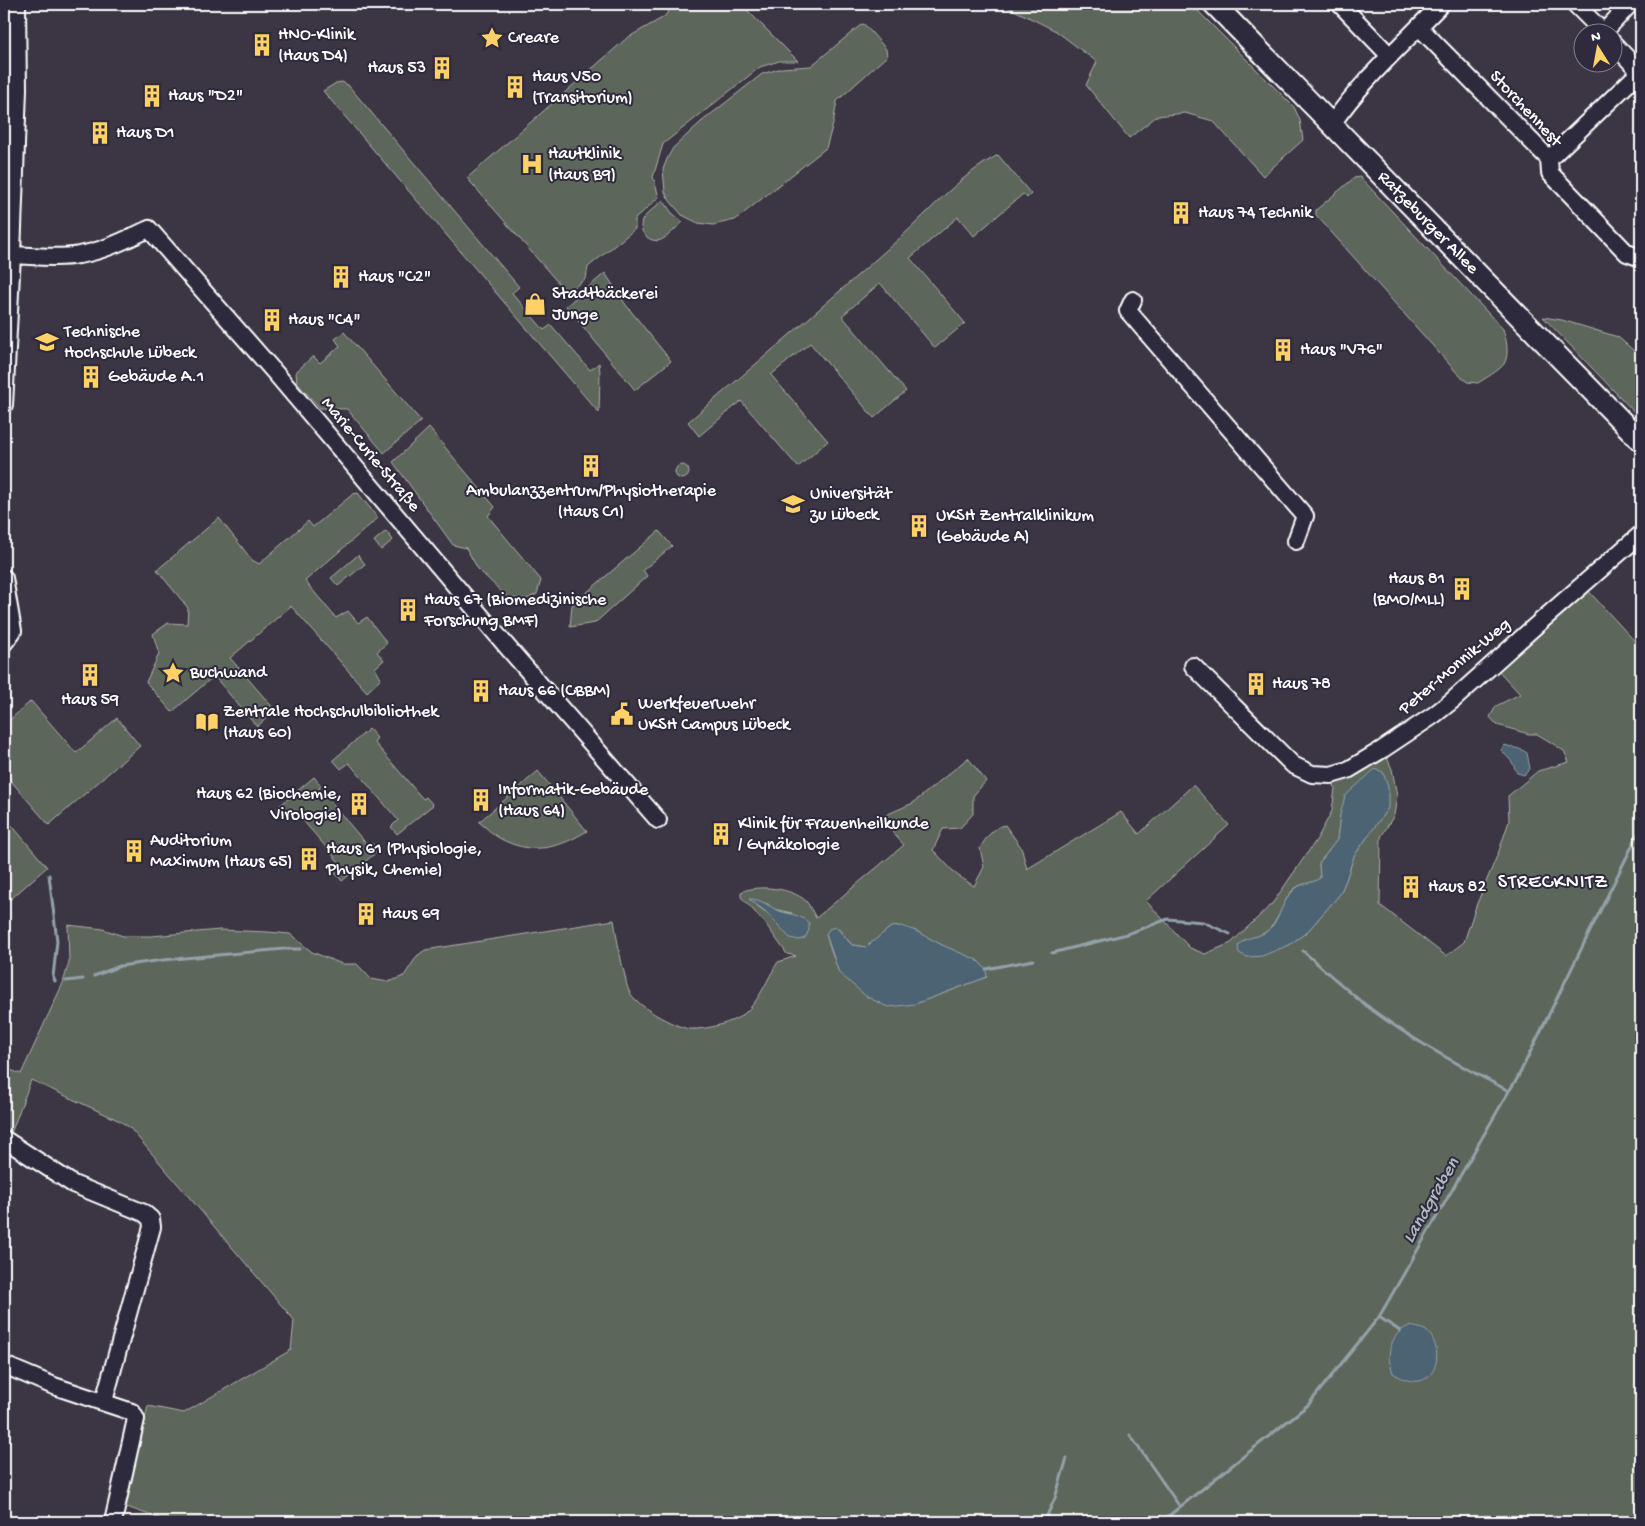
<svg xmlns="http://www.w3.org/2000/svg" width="1645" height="1526" font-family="'Gochi Hand',sans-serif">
	<rect width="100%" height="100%" fill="#3c3543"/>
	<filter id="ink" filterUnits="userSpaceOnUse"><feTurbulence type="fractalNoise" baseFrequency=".02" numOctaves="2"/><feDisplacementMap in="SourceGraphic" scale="10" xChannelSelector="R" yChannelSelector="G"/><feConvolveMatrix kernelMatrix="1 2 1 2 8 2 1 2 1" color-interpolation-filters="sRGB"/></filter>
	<g filter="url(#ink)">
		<!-- green -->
		<path fill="#5d665a" stroke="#aeb2ac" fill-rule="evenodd" d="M674,4H741L798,61H779L760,67L663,144L653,177L659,197L635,219V229L588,267L586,278L567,293L467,178L627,38L664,17Z
			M1002,4H1191L1294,107L1300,120L1303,140L1263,176L1213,121L1185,113L1157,116L1129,138L1086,85L1097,62L1056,31Z
			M862,24L865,25L886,49L887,56L837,101L833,124L826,148L735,220L713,225L698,223L682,215L670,201L665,192L663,169L668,157L673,148L701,122L762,74L782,68L811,66Z
			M342,82L348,85L519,287L512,293L544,330L551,325L590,370L599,363L600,373L599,413L323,91L336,83Z
			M998,155L1031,194L1027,198L1023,194L974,236L958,217L910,258L965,323L935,348L880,283L842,316L906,391L874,418L810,343L771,375L828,441L798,467L741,401L699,436L688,422C759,362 830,300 900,238C932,209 960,175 998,155Z
			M1360,177L1503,329C1506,338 1510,354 1504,364C1500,370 1484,379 1478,383L1467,382L1457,373L1316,215V210L1354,178Z
			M663,200L672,213L683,222C676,228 669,236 661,240C649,244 636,230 643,219C648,212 657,206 663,200Z
			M605,273L626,305L671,361L635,390L566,306Z
			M1543,317L1562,320L1618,337L1641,357V419Z
			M344,332L421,421L384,453L347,409L320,408L297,383L296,372L313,356L320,363L340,346L335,339Z
			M429,428L495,507L488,516L541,580L537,594L527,599L508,598L478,569L466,548L453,545L393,462Z
			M675 472a7 7 0 1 1 14 0a7 7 0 1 1-14 0Z
			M358,493L378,518L305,581L336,618L348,611L358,623L367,617L387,643L377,652L384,660L375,668L381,679L367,692L291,606L230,658L275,710L257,727L214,676L172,712L146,682L159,654L153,634L168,623L187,624L188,608L157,570L219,518L252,560L259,564L308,521L313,527L353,494Z
			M386,531L393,540L381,550L374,541Z
			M659,531L672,546L643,570L647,576L595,623L570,627L572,605Z
			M358,555L365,564L338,586L331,578Z
			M1582,584L1641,648V1522H169L124,1506L148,1406L184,1413L291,1350L294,1320L130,1128L120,1121L31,1080L4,1152V1079L8,1069L21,1074L63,983L69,962L68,925L103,929L123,936H151L220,930L268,932L290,934L312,952L342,964H357L371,979L388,982L404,976L417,956L425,950L614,920C617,939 620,958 625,976C626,981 627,987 629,991C636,1006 674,1027 690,1029C705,1030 734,1023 745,1013C760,1000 767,979 778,962L796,956L787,954L765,923L741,897V892C758,884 792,888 806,901C810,906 813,913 816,918L904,845L879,818L913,803L968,758L986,781L973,796V814L960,828L943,829L933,850L957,875L974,886L984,867L980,848C986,838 993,827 1005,825L1021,847L1027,869L1121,812L1139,834L1193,785L1229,825L1146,901L1190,948L1205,954L1231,943L1272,904L1317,839L1332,811L1335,788L1331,777L1383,749L1392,769L1397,796L1394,815L1381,837L1380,905L1446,956L1464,942L1476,906L1499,851L1509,821L1508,796L1538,771L1569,762L1564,751L1547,740L1537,734H1529L1497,725L1490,717L1496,706L1520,694L1497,669ZM1388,808L1354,856L1346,880L1340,894L1307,932L1289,945L1242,941C1249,938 1257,937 1264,933C1279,925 1281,903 1292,891C1300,882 1311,885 1320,878L1319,863L1337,840L1340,815ZM750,900L768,904L773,909L792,913L764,911ZM837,927L852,945L866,947L891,927L916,931L942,945L987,977L915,1004L839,973L826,935Z
			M31,701L76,753L117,718L140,746L49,825L4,773V725Z
			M369,729L377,738L374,742L423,799L426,797L433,805L397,834L391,827L398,820L349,763L341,769L333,760Z
			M538,771L587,831C561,847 535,855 505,841C495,837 487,828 479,822Z
			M314,777L321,786L319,788L368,846L372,843L379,850L342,881L335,873L343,867L294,810L285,817L277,808Z
			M4,816L47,867L4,905Z"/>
		<!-- water -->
		<path fill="#4b6472" stroke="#93a2aa" d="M1505,745C1513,748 1521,748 1527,753L1530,769L1524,775L1517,773L1512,762L1501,750Z
			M1375,769L1383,772L1388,787V808L1354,856L1346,880L1340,894L1307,932L1289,945L1262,956L1247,957L1239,953L1238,946C1245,936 1257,938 1266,932C1279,923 1281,903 1292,892C1300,882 1310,885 1320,878L1319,863L1337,840L1340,815L1345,796Z
			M749,899C761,899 765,904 775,909C786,915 800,913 809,923V930L805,938L799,940L790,938L765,911Z
			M901,926L916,931L942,945L977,960L986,969L987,977L915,1004L888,1007L867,997L839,973L826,934L829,929L836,927L852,945L866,947L891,927Z
			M1410,1326C1414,1327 1421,1328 1425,1330C1448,1346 1437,1402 1393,1373C1392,1368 1389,1362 1389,1357C1389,1344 1397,1329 1410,1326Z"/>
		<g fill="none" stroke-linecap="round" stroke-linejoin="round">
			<!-- stream -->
			<path stroke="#93a2aa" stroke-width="3" d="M49,875L57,941L53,977L55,981
				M1303,951C1321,967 1339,983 1358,999C1404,1036 1457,1064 1509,1091
				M1052,953L1127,934L1168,919L1203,922L1230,934
				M986,969L1033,960
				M94,976L120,966L163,960L284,949H300
				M66,981L83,979
				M1379,1317L1400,1331
				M1130,1435L1180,1507
				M1044,1522L1055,1498L1067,1458
				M1161,1522L1308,1405L1379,1317L1509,1091L1517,1079L1641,828"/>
			<defs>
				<path id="minor" d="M1340,4L1390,56
					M1575,4L1603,32
					M1419,27L1549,159L1550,173L1627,253L1641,258
					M1604,32L1630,4
					M1612,42L1640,72
					M1332,124C1363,79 1404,43 1441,4
					M1549,159L1641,71
					M12,255C34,256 58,259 79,255C104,251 127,239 149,229L277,375L509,649L658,820
					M1133,300L1128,311L1305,516L1296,541
					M4,405L12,255L18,89L17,4
					M4,578L13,631L4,643
					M1193,666L1293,765L1312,774L1331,775L1348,770L1383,749L1434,715L1453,700L1533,628L1641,534
					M4,1139L73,1184L144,1213L151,1219L152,1227L104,1401
					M4,1365L54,1386L132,1412L136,1419L113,1522"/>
				<g id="major">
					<path id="s1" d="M1214,4L1641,441"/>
				</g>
			</defs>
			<!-- minor casing -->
			<use href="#minor" stroke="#fff" stroke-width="20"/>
			<!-- major casing -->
			<use href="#major" stroke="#fff" stroke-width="24"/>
			<!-- minor -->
			<use href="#minor" stroke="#2f2a3d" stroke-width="16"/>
			<!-- major -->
			<use href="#major" stroke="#2f2a3d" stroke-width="20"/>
		</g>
	</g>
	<!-- icons -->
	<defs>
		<symbol id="sight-bare" viewBox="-9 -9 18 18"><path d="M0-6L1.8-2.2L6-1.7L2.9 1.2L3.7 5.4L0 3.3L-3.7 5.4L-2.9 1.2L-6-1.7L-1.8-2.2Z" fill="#ffd166" stroke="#2f2a3d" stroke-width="2.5" paint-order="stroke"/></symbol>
		<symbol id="building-bare" viewBox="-9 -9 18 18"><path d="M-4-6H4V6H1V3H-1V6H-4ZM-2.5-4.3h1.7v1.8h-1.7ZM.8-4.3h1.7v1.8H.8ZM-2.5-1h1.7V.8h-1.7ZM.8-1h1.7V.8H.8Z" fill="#ffd166" stroke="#2f2a3d" stroke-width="2.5" paint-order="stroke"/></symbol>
		<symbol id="hospital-bare" viewBox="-9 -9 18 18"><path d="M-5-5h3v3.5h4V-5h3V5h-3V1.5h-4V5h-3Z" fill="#ffd166" stroke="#2f2a3d" stroke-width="2.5" paint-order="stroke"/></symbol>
		<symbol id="shop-bare" viewBox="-9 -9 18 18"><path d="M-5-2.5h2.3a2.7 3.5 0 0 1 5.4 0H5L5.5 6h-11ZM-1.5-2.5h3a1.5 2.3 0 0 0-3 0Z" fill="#ffd166" stroke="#2f2a3d" stroke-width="2.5" paint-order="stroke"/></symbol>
		<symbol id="university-bare" viewBox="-9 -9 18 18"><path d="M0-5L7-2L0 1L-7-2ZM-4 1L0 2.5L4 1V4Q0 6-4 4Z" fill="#ffd166" stroke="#2f2a3d" stroke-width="2.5" paint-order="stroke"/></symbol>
		<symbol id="civic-bare" viewBox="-9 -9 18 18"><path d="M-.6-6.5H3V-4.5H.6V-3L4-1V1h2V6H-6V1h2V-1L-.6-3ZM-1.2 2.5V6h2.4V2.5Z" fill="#ffd166" stroke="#2f2a3d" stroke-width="2.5" paint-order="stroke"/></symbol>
		<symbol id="library-bare" viewBox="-9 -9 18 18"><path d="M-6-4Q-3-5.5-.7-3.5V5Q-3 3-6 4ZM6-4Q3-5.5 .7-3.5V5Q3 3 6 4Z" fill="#ffd166" stroke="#2f2a3d" stroke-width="2.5" paint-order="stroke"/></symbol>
	</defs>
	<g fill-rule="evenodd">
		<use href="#sight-bare" x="476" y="22" width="32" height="32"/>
		<use href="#building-bare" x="246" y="29" width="32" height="32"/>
		<use href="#building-bare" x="426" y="52" width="32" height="32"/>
		<use href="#building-bare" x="499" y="71" width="32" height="32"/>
		<use href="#building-bare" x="136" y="80" width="32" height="32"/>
		<use href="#building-bare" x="84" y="117" width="32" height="32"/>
		<use href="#hospital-bare" x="516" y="148" width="32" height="32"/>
		<use href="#building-bare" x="1165" y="197" width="32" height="32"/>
		<use href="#building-bare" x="325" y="261" width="32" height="32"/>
		<use href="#shop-bare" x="519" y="288" width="32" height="32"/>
		<use href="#building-bare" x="256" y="304" width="32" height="32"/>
		<use href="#university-bare" x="31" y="326" width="32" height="32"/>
		<use href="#building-bare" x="1267" y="334" width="32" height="32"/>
		<use href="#building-bare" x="75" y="361" width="32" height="32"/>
		<use href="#building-bare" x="575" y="450" width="32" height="32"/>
		<use href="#university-bare" x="777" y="488" width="32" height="32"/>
		<use href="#building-bare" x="903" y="510" width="32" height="32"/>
		<use href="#building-bare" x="1446" y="573" width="32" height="32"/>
		<use href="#building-bare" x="392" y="594" width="32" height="32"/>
		<use href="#sight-bare" x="157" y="657" width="32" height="32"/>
		<use href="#building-bare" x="74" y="659" width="32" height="32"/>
		<use href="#building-bare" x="1240" y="668" width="32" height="32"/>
		<use href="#building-bare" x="465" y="675" width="32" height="32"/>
		<use href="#civic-bare" x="606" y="698" width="32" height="32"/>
		<use href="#library-bare" x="191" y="706" width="32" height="32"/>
		<use href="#building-bare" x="465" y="784" width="32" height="32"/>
		<use href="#building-bare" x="343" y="788" width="32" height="32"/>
		<use href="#building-bare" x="705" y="818" width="32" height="32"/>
		<use href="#building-bare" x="118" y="835" width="32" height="32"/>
		<use href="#building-bare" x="293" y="843" width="32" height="32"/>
		<use href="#building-bare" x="1395" y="871" width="32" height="32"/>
		<use href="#building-bare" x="350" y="898" width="32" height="32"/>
	</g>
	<g text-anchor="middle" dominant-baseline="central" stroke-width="4" stroke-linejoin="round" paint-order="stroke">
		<!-- poi labels -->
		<g font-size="18" fill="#fff" stroke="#2f2a3d" text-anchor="start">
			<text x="278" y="35">HNO-Klinik<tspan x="278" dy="21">(Haus D4)</tspan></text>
			<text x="508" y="38">Creare</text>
			<text x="426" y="68" text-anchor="end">Haus 53</text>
			<text x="532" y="77">Haus V50<tspan x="532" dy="21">(Transitorium)</tspan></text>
			<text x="168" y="96">Haus "D2"</text>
			<text x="116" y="133">Haus D1</text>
			<text x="548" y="154">Hautklinik<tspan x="548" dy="21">(Haus B9)</tspan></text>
			<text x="1198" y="213">Haus 74 Technik</text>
			<text x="358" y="277">Haus "C2"</text>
			<text x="552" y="294">Stadtbäckerei<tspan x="552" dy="21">Junge</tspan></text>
			<text x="288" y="320">Haus "C4"</text>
			<text x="64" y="332">Technische<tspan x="64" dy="21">Hochschule Lübeck</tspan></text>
			<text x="1300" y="350">Haus "V76"</text>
			<text x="108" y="377">Gebäude A.1</text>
			<text x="591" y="491" text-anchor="middle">Ambulanzzentrum/Physiotherapie<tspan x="591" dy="21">(Haus C1)</tspan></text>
			<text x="810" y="494">Universität<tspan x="810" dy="21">zu Lübeck</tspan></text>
			<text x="936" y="516">UKSH Zentralklinikum<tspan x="936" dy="21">(Gebäude A)</tspan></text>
			<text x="1445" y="579" text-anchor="end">Haus 81<tspan x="1445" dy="21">(BMO/MLL)</tspan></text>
			<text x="424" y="600">Haus 67 (Biomedizinische<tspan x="424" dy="21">Forschung BMF)</tspan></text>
			<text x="190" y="673">Buchwand</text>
			<text x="1272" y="684">Haus 78</text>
			<text x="498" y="691">Haus 66 (CBBM)</text>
			<text x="90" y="700" text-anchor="middle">Haus 59</text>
			<text x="638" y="704">Werkfeuerwehr<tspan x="638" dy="21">UKSH Campus Lübeck</tspan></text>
			<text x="223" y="712">Zentrale Hochschulbibliothek<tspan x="223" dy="21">(Haus 60)</tspan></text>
			<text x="498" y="790">Informatik-Gebäude<tspan x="498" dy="21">(Haus 64)</tspan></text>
			<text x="342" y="794" text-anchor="end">Haus 62 (Biochemie,<tspan x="342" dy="21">Virologie)</tspan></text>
			<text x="738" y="824">Klinik für Frauenheilkunde<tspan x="738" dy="21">/ Gynäkologie</tspan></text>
			<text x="150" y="841">Auditorium<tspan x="150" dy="21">Maximum (Haus 65)</tspan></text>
			<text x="326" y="849">Haus 61 (Physiologie,<tspan x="326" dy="21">Physik, Chemie)</tspan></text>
			<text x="1428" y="887">Haus 82</text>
			<text x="382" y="914">Haus 69</text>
		</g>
		<!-- street labels -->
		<g font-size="18" fill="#fff" stroke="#2f2a3d">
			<text transform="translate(1525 109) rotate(47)">Storchennest</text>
			<text stroke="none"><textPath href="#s1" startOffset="306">Ratzeburger Allee</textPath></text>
			<text transform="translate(370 455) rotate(50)">Marie-Curie-Straße</text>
			<text transform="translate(1455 667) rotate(-40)">Peter-Monnik-Weg</text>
		</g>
		<!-- water labels -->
		<g font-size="19" font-style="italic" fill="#aeb9c0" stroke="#2f2a3d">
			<text transform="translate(1432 1201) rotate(-60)">Landgraben</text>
		</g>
		<!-- quarter labels -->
		<g font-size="20" letter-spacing="1" fill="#fff" stroke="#2f2a3d">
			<text x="1553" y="883">STRECKNITZ</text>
		</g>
	</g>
	<!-- margin -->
	<rect width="1645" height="1526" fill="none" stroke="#2f2a3d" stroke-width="20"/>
	<rect x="10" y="10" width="1625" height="1506" fill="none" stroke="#fff" stroke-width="2" filter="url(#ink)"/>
	<!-- north arrow -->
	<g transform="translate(1598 48) rotate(349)"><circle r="24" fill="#2f2a3d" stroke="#827f8b"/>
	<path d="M0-4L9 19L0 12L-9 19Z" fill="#ffd166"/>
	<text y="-8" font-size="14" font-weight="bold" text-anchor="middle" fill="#ffffff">N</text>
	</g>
</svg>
